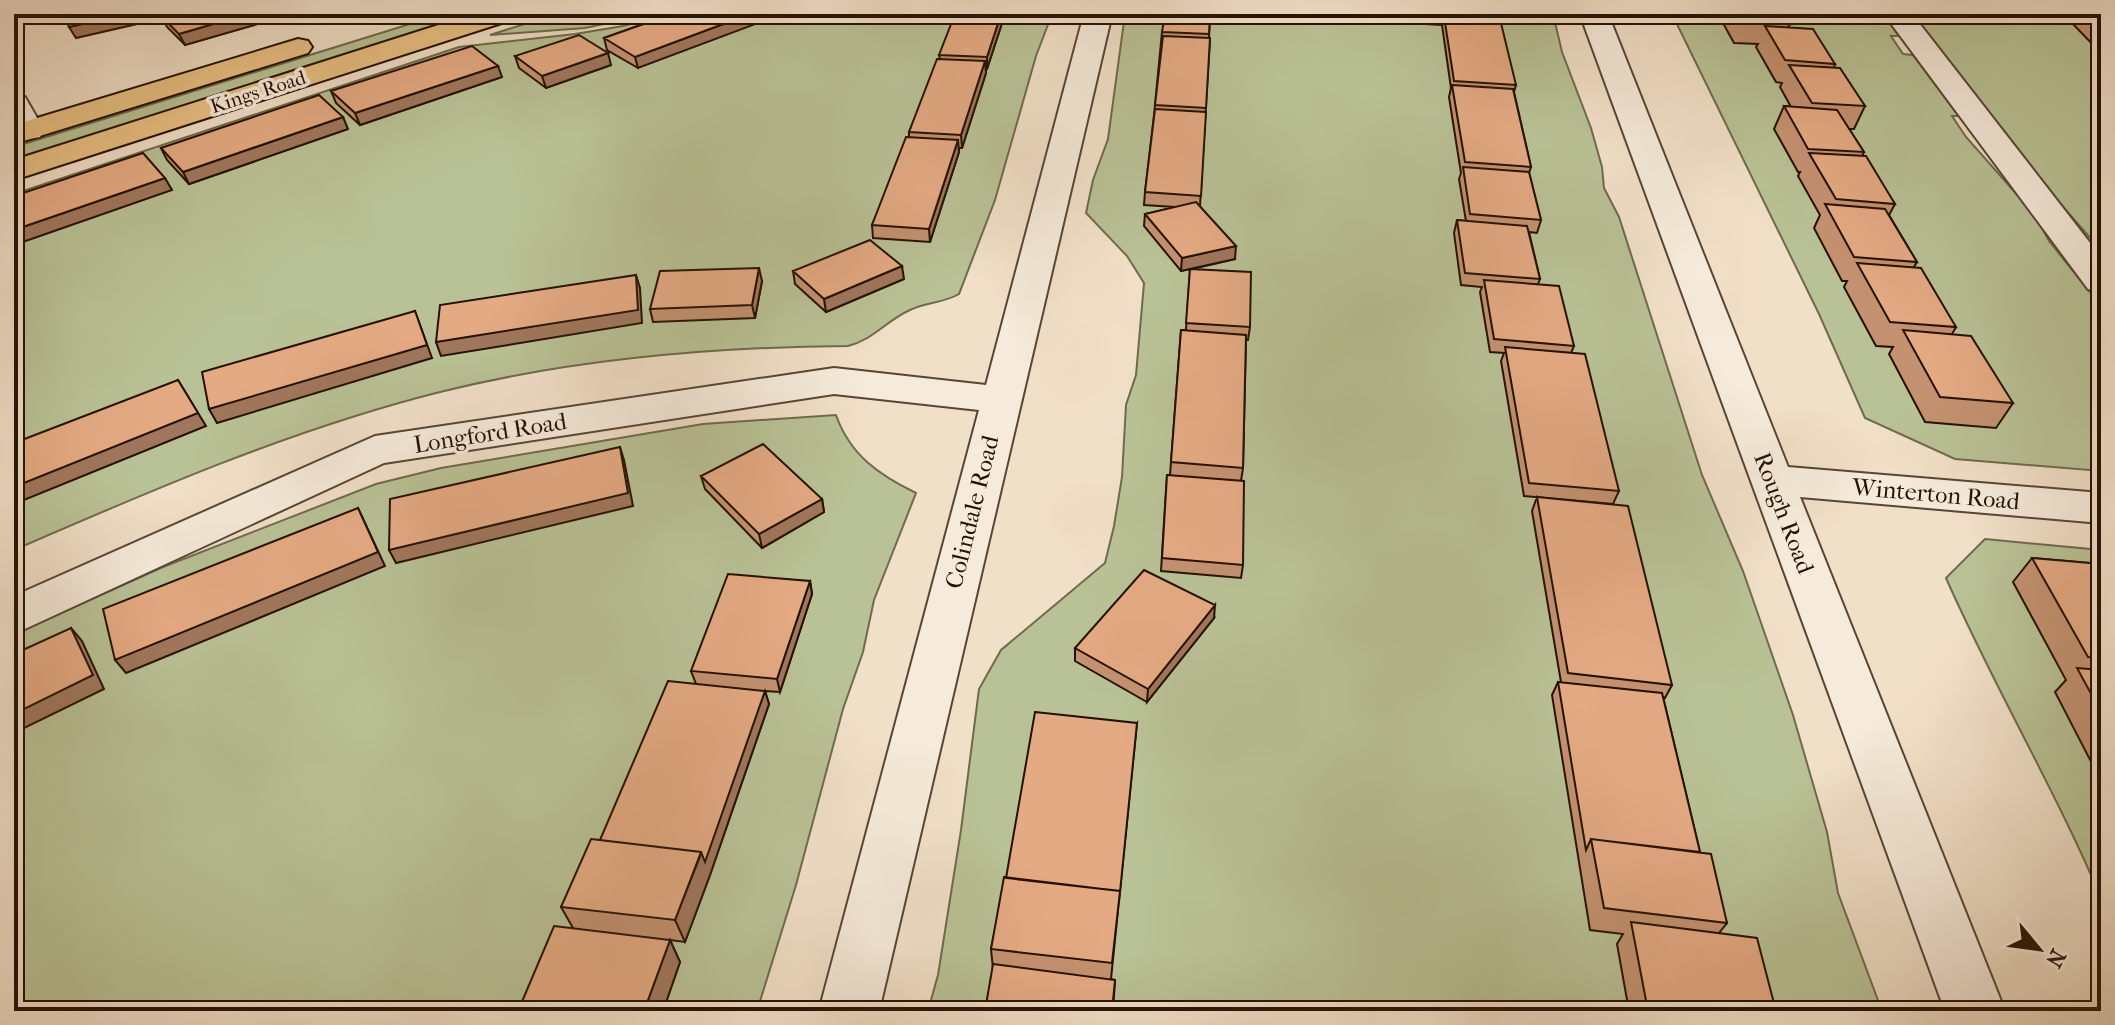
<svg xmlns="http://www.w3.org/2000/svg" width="2115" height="1025" font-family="'IM FELL French Canon',serif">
	<rect width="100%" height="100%" fill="#f1e0c8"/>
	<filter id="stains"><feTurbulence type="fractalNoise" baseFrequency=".0025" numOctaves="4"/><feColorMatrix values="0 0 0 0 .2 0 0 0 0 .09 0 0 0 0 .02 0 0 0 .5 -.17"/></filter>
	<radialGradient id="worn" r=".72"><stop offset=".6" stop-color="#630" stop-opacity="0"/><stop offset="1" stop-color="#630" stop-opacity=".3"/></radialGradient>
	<!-- green -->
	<path fill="#b9c296" stroke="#6f6a4d" stroke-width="2" d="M442,14H485L14,164V147Z
		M556,14H651L585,28L490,35Z
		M666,14H1052L1036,56L995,200L959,294C944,303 926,302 910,310C887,320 873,340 848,346C711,347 573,359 440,392C293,429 152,490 14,550V194L459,47L575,34L623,26Z
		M1125,14H1553L1562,52L1591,128L1602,167L1604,188L1619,217L1702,475L1743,571L1793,715L1827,832L1838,893L1882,1011H928L938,975L961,830L979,689L1001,650L1105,563L1114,526L1122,477L1126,405L1136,375L1144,283L1127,256L1086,213L1093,180L1108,139Z
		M1672,14H1883L1899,36H1891L1903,54L1913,55L1959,116H1952L1966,137L2035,215L2049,241L2101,306V471L1955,459L1865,418L1819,314Z
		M1910,14H2101V259L2093,241L2035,175Z
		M836,415C850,455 879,475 916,493L874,600L863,652L843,709L796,885L757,1011H14V634L163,567L376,484L441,468L703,424Z
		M1985,539L2101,550V898C2055,789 1994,687 1946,578Z"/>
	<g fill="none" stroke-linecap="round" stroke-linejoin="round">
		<defs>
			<path id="minor" d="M1084,14H1112L879,1011H819L979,410L834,394L384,463L14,634V596L375,436L834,368L986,385Z
				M1580,14H1608L1788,467L2101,493V523L1800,497L2005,1011H1945Z
				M1884,14H1912L2101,257V292L2088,289Z
				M14,94L25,97L44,130L40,137L29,139L18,137L14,131Z"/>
			<path id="major" d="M473,14H515L511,20L14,180V160Z
				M298,39L308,41L312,47L308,53L14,144V125Z"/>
		</defs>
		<!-- minor casing -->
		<use href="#minor" stroke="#584535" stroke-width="4"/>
		<!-- major casing -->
		<use href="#major" stroke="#251104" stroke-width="4"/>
		<!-- minor -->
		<use href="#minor" fill="#f6ebdb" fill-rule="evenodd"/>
		<!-- major -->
		<use href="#major" fill="#e8c084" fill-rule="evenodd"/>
	</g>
	<!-- wall -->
	<path fill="#c49271" stroke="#251104" stroke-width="2" d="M167,14H292L185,45L167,27L161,16Z
		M672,14L638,68L607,50L604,38Z
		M1005,14L987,69H986V73L962,148H959V152L930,242L873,238L872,225L909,137V132L940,59L939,55Z
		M1210,14L1209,38H1210L1200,206L1235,259L1192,269L1250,327L1248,340H1246L1243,468L1241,481L1243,565L1241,578L1161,571L1167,475H1170L1181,330H1186L1190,269L1181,271L1144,226L1145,214L1175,207L1144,205L1145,192L1154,115L1162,32Z
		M1425,14H1485V19L1516,85L1514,92L1531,167L1529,173L1541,220L1537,233L1529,232L1540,279L1538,284L1574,346L1571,353L1619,491L1613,504L1524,496L1501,361L1504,353L1490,352L1480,292L1482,287L1461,285L1454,233L1457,220L1466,221L1459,179L1461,173L1449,97L1451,88L1442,25L1426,24Z
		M1718,14H1783L1790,24L1788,27L1835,64L1834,68L1865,106L1854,129H1849L1864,152L1862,156L1895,204L1889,215L1917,262L1914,267L1956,327L1952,334L2013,403L1996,428L1925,422L1889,354L1893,347L1876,346L1844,287L1847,281H1842L1814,228L1820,215L1798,176L1800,172H1798L1774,129L1784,106L1791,107L1780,87L1782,83L1776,82L1756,47L1758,44L1734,43Z
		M2054,14H2101V50H2098L2071,22L2074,16Z
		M515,56L611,65L546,88L519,68Z
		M502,77L360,125L336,103L331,91Z
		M348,129L189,184L167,160L161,148Z
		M793,271L904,279L826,312L795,284Z
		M762,281L755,318L653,322L650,309Z
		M701,476L822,499L824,512L762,548L705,489Z
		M1537,497L1672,685L1665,698L1663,697L1700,852L1727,923L1719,933L1776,1011H1629L1617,944L1623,934L1590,930L1552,695L1558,682H1561L1532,511Z
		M2032,558L2101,564V781L2055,692L2066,680L2013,582Z
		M810,581L812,594L780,692L765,691L769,704L710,875L685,942L670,940L680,962L663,1011H518L573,928L561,907L600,840L696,684L691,671Z
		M1214,618L1147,702L1075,661V648Z
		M1137,723L1111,979L1115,980L1113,1011H985L993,969L991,949L1006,878Z"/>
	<!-- shaded-wall -->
	<path fill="#a0775c" stroke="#251104" stroke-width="2" d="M126,14H132L137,24L76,38L69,27Z
		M247,14H292L185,45L179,34Z
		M750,14H782L638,68L635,57Z
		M1001,14H1005L987,69V57Z
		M608,53L611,65L546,88L542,76Z
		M985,61L986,73L962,148L961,135Z
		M498,66L502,77L360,125L355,113Z
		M343,117L348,129L189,184L183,172Z
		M958,140L959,152L930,242L929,229Z
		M165,178L172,190L14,245V230Z
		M1236,246L1235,259L1181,271L1182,258Z
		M902,266L904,279L826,312L824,299Z
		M759,268L762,281L755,318L752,305Z
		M636,275L640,288L642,323L441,356L436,342Z
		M415,311L432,358L217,423L209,409Z
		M178,380L206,426L14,504V487Z
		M620,447L624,460L633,506L396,563L389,550Z
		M822,499L824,512L762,548L759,534Z
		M358,508L385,566L126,673L115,660Z
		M810,581L812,594L780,692L777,679Z
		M1215,605L1214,618L1147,702L1148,689Z
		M71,628L82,641L104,689L14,733V714Z
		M765,691L769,704L710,875L685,942L675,920Z
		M670,940L680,962L663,1011H644Z"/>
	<!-- building -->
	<path fill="#e4aa83" stroke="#251104" stroke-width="2" d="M64,14H126L69,27Z
		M167,14H247L179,34L161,16Z
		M672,14H750L635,57L604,38Z
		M955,14H1001L987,57L939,55Z
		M1165,14H1210L1209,34L1162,32Z
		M1448,14H1485V16Z
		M1738,14H1783L1790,24L1742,21Z
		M1444,16L1500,19L1516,85L1454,81Z
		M1765,26L1813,29L1835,64L1785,60Z
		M579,35L608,53L542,76L515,56Z
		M1163,36L1210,38L1206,108L1155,105Z
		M472,46L498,66L355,113L331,91Z
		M937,59L985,61L961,135L909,132Z
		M1789,65L1840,68L1865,106L1812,103Z
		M1452,85L1513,89L1531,167L1465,162Z
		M319,95L343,117L183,172L161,148Z
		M1784,106L1837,110L1864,152L1808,149Z
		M1155,109L1206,112L1201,196L1145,192Z
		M906,137L958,140L929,229L872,225Z
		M143,153L165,178L14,230V196Z
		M1809,153L1866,156L1895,204L1836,199Z
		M1463,167L1529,172L1541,220L1470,214Z
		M1196,202L1236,246L1182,258L1145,214Z
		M1825,204L1885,209L1917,262L1854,257Z
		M1457,220L1527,226L1540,279L1465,273Z
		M870,240L902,266L824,299L793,271Z
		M1857,263L1921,268L1956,327L1890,322Z
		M759,268L752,305L650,309L660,271Z
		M1190,269L1251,272L1250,327L1186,323Z
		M636,275L638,310L436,342L440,305Z
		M1484,280L1559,286L1574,346L1494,339Z
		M415,311L427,345L209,409L202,372Z
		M1181,330L1246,335L1243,468L1171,462Z
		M1903,330L1971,336L2013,403L1940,397Z
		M1505,347L1585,354L1619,491L1529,483Z
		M178,380L198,413L14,487V443Z
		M763,444L822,499L759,534L701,476Z
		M620,447L628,493L389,550L390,499Z
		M1167,475L1244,481L1243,565L1162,558Z
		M1537,497L1628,506L1672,685L1568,673Z
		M358,508L378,552L115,660L103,609Z
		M2032,558L2101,564V658L2088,657Z
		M1144,570L1215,605L1148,689L1075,648Z
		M728,574L810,581L777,679L691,671Z
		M71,628L93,675L14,714V654Z
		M2077,668L2101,670V712Z
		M668,681L765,691L705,862L701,852L600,840Z
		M1558,682L1662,693L1700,852L1591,839L1586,850Z
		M1035,712L1137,723L1119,902L1120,891L1006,878Z
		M591,839L701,852L675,920L561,907Z
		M1591,839L1711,854L1727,923L1604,908Z
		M1004,877L1120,891L1112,963L991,949Z
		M1631,922L1757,938L1776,1011H1648Z
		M554,926L670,940L644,1011H518Z
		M993,964L1115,980L1112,1011H985Z"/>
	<g text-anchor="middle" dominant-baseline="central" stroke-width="7" stroke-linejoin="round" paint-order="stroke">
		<!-- far-street labels -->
		<g font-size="20" fill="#251104" stroke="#f6ebdb">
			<text transform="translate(258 92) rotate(-18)">Kings Road</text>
		</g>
		<!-- street labels -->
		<g font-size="24" fill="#251104" stroke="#f6ebdb">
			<text transform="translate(490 433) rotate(-9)">Longford Road</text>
			<text transform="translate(1936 494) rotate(5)">Winterton Road</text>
			<text transform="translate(972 512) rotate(-76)">Colindale Road</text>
			<text transform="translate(1784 513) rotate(69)">Rough Road</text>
		</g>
	</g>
	<!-- margin -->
	<rect width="2115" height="1025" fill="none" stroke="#f1e0c8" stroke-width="48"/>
	<rect x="16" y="16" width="2083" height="993" fill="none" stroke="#251104" stroke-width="4"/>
	<rect x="24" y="24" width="2067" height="977" fill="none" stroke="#251104" stroke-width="2"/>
	<!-- north arrow -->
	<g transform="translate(2039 949) rotate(119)" stroke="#f6ebdb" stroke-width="6" paint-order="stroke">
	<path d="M0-6L14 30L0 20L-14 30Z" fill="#251104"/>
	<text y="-12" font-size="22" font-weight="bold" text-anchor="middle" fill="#251104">N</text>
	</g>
	<rect width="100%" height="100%" filter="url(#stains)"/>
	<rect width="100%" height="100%" fill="url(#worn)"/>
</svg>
